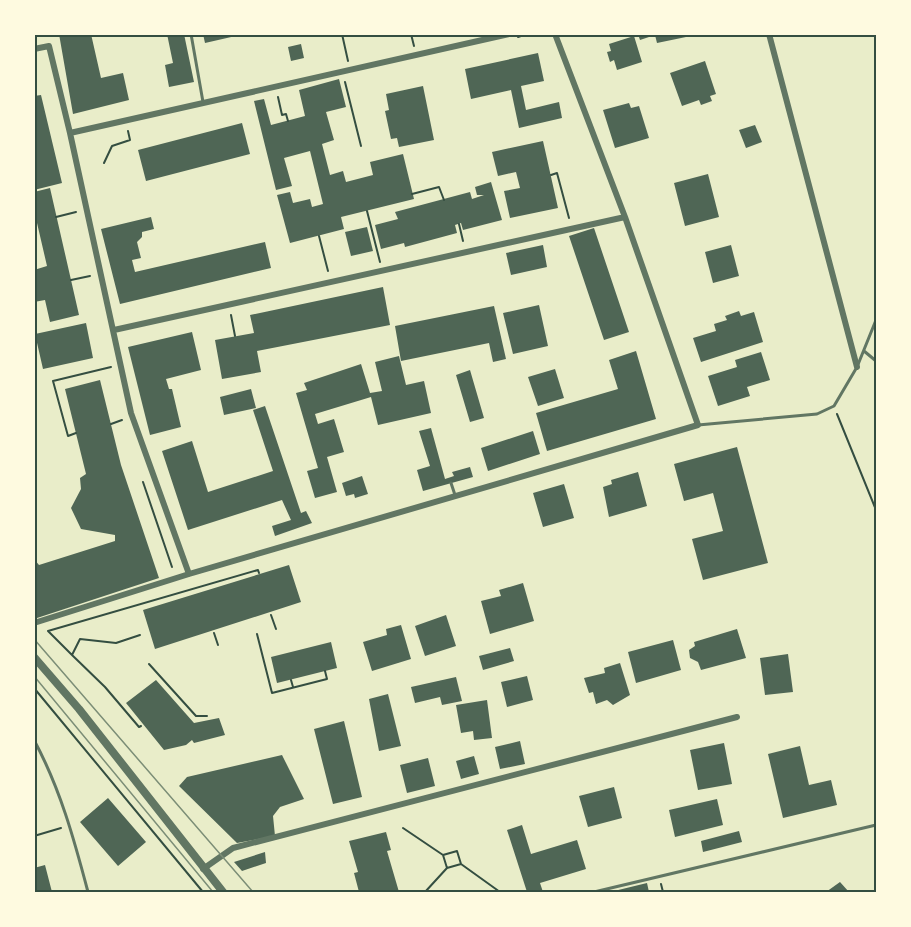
<svg xmlns="http://www.w3.org/2000/svg" width="911" height="927" font-family="Rubik,sans-serif">
	<rect width="100%" height="100%" fill="#e9edc9"/>
	<!-- building -->
	<path fill="#4f6655" d="M59,34H91L101,78L123,73L129,100L73,114Z
		M167,34H184L194,82L169,87L165,65L173,63Z
		M203,34H240V35L205,43Z
		M638,34H685L686,37L657,43L655,35L640,40Z
		M634,36L642,62L617,70L614,60L610,62L607,52L611,51L609,44Z
		M301,44L304,58L291,61L288,47Z
		M538,53L544,81L521,86L526,110L559,102L562,118L519,128L511,90L471,99L465,69Z
		M705,61L716,94L710,96L712,101L701,105L699,100L682,106L670,73Z
		M339,79L346,107L326,112L334,140L322,144L330,175L343,171L346,182L373,175L370,162L403,154L414,199L341,217L344,229L290,243L277,195L290,192L293,203L310,199L312,207L323,204L310,151L284,158L292,186L276,190L254,101L264,99L271,125L305,116L299,90Z
		M423,86L434,140L399,147L397,138L391,139L385,111L389,110L386,94Z
		M41,95L62,183L34,190V96Z
		M629,103L631,108L639,106L649,138L615,148L603,110Z
		M242,123L250,154L146,181L138,150Z
		M755,125L762,142L746,148L739,130Z
		M543,141L558,208L510,218L504,191L520,188L516,172L498,176L492,152Z
		M708,174L719,217L685,226L674,183Z
		M491,182L502,220L463,230L461,223L455,225L457,233L405,247L404,243L381,249L375,225L398,219L395,212L470,192L472,199L484,195H477L475,187Z
		M50,188L79,315L50,322L45,300L34,302V270L47,266L34,210V192Z
		M151,217L154,229L142,232V237L137,242L141,258L132,260L135,272L265,242L271,268L120,304L101,229Z
		M367,227L373,251L351,256L345,232Z
		M594,228L629,332L604,340L569,236Z
		M543,245L547,267L511,275L506,253Z
		M731,245L739,276L713,283L705,252Z
		M383,287L390,325L257,351L261,372L222,379L215,340L254,333L250,315Z
		M539,305L548,346L513,354L503,313Z
		M494,306L506,359L493,362L489,343L401,361L395,326Z
		M739,311L741,316L754,312L763,342L701,362L693,338L716,331L714,324L727,320L725,316Z
		M86,323L93,358L43,369L35,334Z
		M192,332L201,370L166,379L169,389H172L181,427L150,435L128,347Z
		M636,351L656,419L547,451L536,413L618,389L609,360Z
		M761,352L770,380L747,387L750,396L718,406L708,376L737,367L735,360Z
		M399,356L406,385L424,381L431,413L378,425L371,397L315,414L318,424L334,419L344,452L327,457L337,492L315,498L307,471L318,468L296,393L307,390L304,383L361,364L370,393L382,391L375,362Z
		M555,369L564,398L538,406L528,377Z
		M470,370L484,418L470,422L456,375Z
		M100,380L121,465L159,578L34,619V559L39,565L115,541V535L81,529L71,508L81,489L80,478L86,474L65,389Z
		M251,389L256,408L224,415L220,397Z
		M265,406L301,513L306,511L312,523L275,536L272,526L291,520L282,500L188,530L162,451L192,441L208,492L273,471L253,410Z
		M431,428L445,479L454,476L452,472L470,467L473,477L423,491L417,470L430,466L419,431Z
		M533,431L540,454L488,471L481,448Z
		M737,447L768,563L703,580L692,539L723,531L713,493L684,501L674,464Z
		M638,472L647,506L609,517L603,487L612,484L611,480Z
		M362,476L368,494L355,498L354,494L346,496L342,483Z
		M564,484L574,518L543,527L533,493Z
		M289,565L301,602L155,649L143,610Z
		M523,583L534,621L490,634L481,601L501,596L499,590Z
		M446,615L456,646L425,656L415,626Z
		M401,625L411,659L372,671L363,642L387,635L386,629Z
		M737,629L746,658L701,670L698,662L690,658L689,650L695,646L694,642Z
		M673,640L681,670L636,683L628,652Z
		M331,642L337,668L277,683L271,657Z
		M510,648L514,661L483,670L479,656Z
		M788,654L793,692L765,695L760,658Z
		M620,663L630,695L613,705L607,700L596,704L593,692L589,693L584,678L605,673L604,668Z
		M527,676L533,700L507,707L501,682Z
		M456,677L462,701L442,705L440,697L415,703L411,687Z
		M156,680L194,723L219,718L225,735L194,743L192,740L186,745L164,750L126,703Z
		M388,694L401,746L379,751L369,699Z
		M487,700L492,738L474,740L473,731L461,733L456,705Z
		M344,721L362,797L333,804L314,729Z
		M520,741L525,764L500,769L495,747Z
		M724,743L732,784L698,790L690,750Z
		M800,746L809,785L831,780L837,805L783,818L768,754Z
		M282,755L304,799L280,807L273,816L275,836L237,843L179,786L187,777Z
		M474,756L479,774L461,779L456,761Z
		M428,758L435,786L407,793L400,765Z
		M614,787L622,818L588,827L579,796Z
		M108,798L146,842L118,866L80,822Z
		M717,799L723,825L675,837L669,810Z
		M522,825L531,854L577,840L586,869L540,883L543,892H527L507,830Z
		M739,831L742,842L703,852L701,841Z
		M386,832L391,850L387,851L399,892H359L354,873L358,872L349,841Z
		M265,852L266,863L242,871L234,862Z
		M45,865L52,892H34V868Z
		M840,882L849,892H826Z
		M647,883L649,892H610Z"/>
	<g fill="none" stroke-linecap="round" stroke-linejoin="round">
		<!-- path -->
		<path stroke="#344e41" stroke-width="2" d="M342,34L348,61
			M411,34L414,46
			M518,37L527,34
			M345,82L361,146
			M278,97L282,115L286,114L288,121
			M104,163L112,146L130,140L128,131
			M551,175L557,173L569,218
			M412,194L439,187L444,200
			M367,211L380,262
			M56,217L76,212
			M459,224L463,241
			M319,236L328,271
			M71,280L90,276
			M231,315L235,336
			M837,414L876,510
			M111,424L122,420
			M76,433L68,436L53,381L111,367
			M143,482L172,567
			M271,615L276,629
			M214,633L218,645
			M257,634L272,693L327,679L325,671
			M140,635L116,643L80,639L72,655L105,687L139,727L141,726
			M72,655L48,631L258,570L259,573
			M149,664L196,716H207
			M291,680L293,687
			M34,688L203,892
			M403,828L443,855L447,868L461,864L457,851L443,855
			M34,836L61,828
			M461,864L500,892
			M661,884L663,892
			M425,892L447,868"/>
		<!-- service -->
		<path stroke="#617663" stroke-width="3" d="M191,34L203,102
			M864,351L876,361
			M698,425L817,414L834,406L857,367L876,320
			M451,483L455,495
			M34,740C60,788 74,839 88,892
			M594,892L876,825"/>
		<!-- minor -->
		<path stroke="#617663" stroke-width="6" d="M769,34L857,367
			M34,49L49,46L70,133L509,34
			M70,133L131,413L189,574
			M114,330L625,217
			M34,623L189,574L698,425L625,217L555,34
			M203,869L233,848L737,717"/>
		<!-- tertiary -->
		<path stroke="#617663" stroke-width="8" d="M34,657L79,709L223,892"/>
		<!-- tram -->
		<path stroke="#7c8e77" stroke-width="1.5" d="M34,639L253,892
			M34,676L213,892"/>
	</g>
	<!-- border -->
	<rect width="911" height="927" fill="none" stroke="#fefae0" stroke-width="72"/>
	<rect x="36" y="36" width="839" height="855" fill="none" stroke="#344e41" stroke-width="2"/>
</svg>
